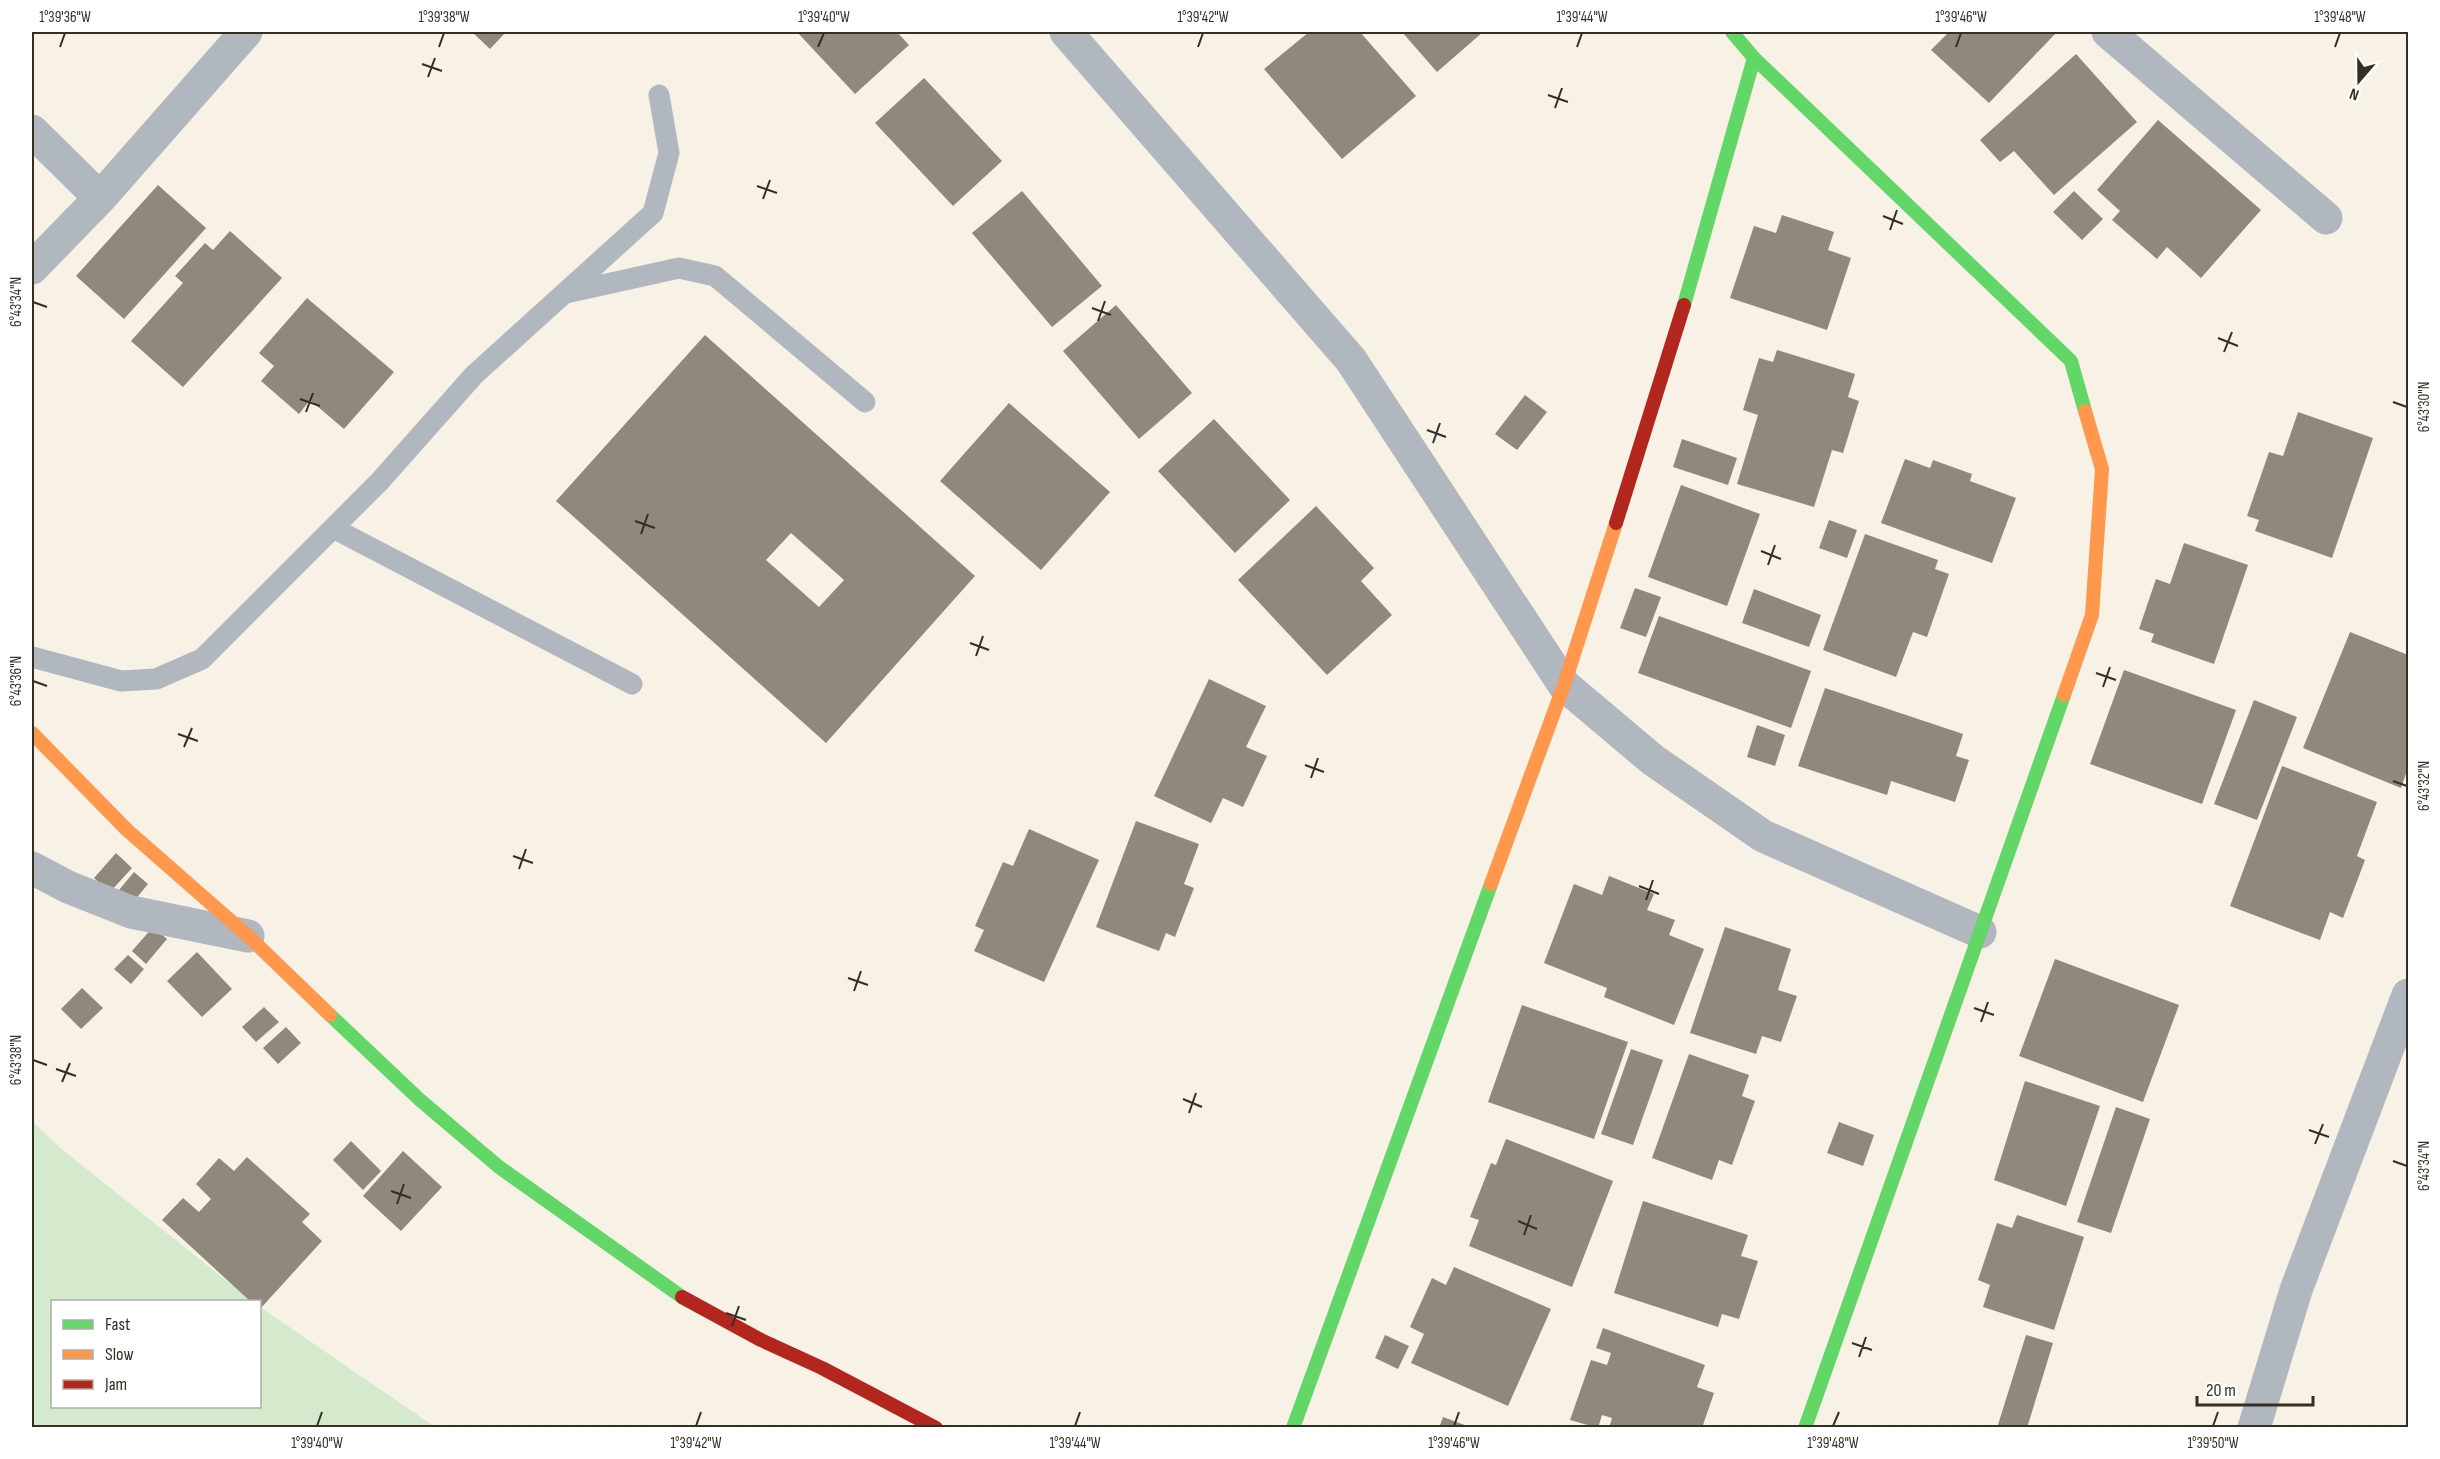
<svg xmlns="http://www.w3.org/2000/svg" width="2440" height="1459" font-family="'Sofia Sans Condensed',sans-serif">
	<rect width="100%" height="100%" fill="#f7f1e6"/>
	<!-- green -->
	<path fill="#d5e9cd" d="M32,1121L59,1147L252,1301L52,1302V1406H260V1307L435,1427H32Z"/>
	<!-- building -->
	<path fill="#90897b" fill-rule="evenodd" d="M472,32H506L490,49Z
		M797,32H897L909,45L855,94Z
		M1309,32H1360L1416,96L1342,159L1264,69Z
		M1402,32H1483L1437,72Z
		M1949,32H2057L1989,103L1931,50Z
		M2076,54L2137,122L2054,195L2014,151L2000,162L1980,140Z
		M924,78L1002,161L953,206L875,123Z
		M2158,120L2261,210L2201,278L2167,247L2157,259L2112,220L2120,211L2097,190Z
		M158,185L206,228L124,319L76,276Z
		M1022,191L1102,286L1052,327L972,233Z
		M2074,191L2103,219L2082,240L2053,212Z
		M1782,215L1834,232L1828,250L1851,258L1827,330L1730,298L1754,226L1776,233Z
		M230,231L282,278L183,387L131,341L183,283L175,276L205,243L213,250Z
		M307,298L394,372L344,429L310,400L299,414L261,381L274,366L259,353Z
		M1116,305L1192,393L1139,439L1063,351Z
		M705,335L975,576L826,743L556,501ZM791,533L844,580L819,607L766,560Z
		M1777,350L1855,374L1848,397L1859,401L1843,453L1832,450L1814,507L1737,484L1758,415L1743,410L1759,358L1773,362Z
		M1525,395L1547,412L1517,450L1495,434Z
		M1009,403L1110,492L1041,570L940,481Z
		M2298,412L2373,438L2332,558L2255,531L2259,520L2247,516L2269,452L2283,456Z
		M1214,419L1290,500L1235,553L1158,471Z
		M1682,439L1737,458L1728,485L1673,467Z
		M1905,459L1930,468L1933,460L1972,474L1970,481L2016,498L1992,563L1881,523Z
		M1681,485L1760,514L1727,606L1648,577Z
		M1316,506L1374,568L1361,581L1392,615L1327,675L1238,580Z
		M1829,520L1857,530L1847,558L1819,548Z
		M1865,534L1938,560L1935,569L1949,574L1927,637L1913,632L1896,677L1823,650Z
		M2184,543L2248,565L2214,664L2151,642L2154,634L2139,629L2156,579L2170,584Z
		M1635,588L1661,597L1646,637L1620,628Z
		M1754,589L1821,615L1809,647L1742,623Z
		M1659,616L1811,671L1791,728L1638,673Z
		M2350,632L2408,655V768L2401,788L2303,748Z
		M2124,670L2236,710L2202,804L2090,764Z
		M1209,679L1266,706L1246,747L1267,756L1243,807L1223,798L1211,823L1154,796Z
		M1825,688L1963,734L1956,756L1969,760L1955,802L1891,781L1887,795L1798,766Z
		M2254,700L2297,717L2257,820L2214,804Z
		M1757,725L1785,735L1775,766L1747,757Z
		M2282,766L2377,802L2357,856L2365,860L2343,918L2330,912L2320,940L2230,906Z
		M1136,821L1199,844L1184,884L1194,888L1175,937L1166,933L1159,951L1096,927Z
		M1029,829L1099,860L1044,982L974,951L984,930L975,926L1003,862L1013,866Z
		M116,853L132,868L110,892L94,878Z
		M134,872L148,884L129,907L114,896Z
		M1609,876L1654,894L1647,910L1675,920L1669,935L1704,949L1674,1025L1604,997L1607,988L1544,963L1574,884L1602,895Z
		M153,927L167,939L146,964L132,951Z
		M1725,927L1791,949L1778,990L1797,996L1781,1042L1762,1036L1756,1054L1690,1033Z
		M197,952L232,989L202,1017L167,981Z
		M128,955L144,969L131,984L114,969Z
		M2055,959L2179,1005L2143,1102L2019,1056Z
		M82,988L103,1008L81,1029L61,1009Z
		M1522,1005L1628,1042L1594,1139L1488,1102Z
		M264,1007L279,1022L256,1042L242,1027Z
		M286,1027L301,1043L278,1064L263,1048Z
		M1631,1049L1663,1060L1633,1145L1601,1134Z
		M1689,1054L1749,1075L1742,1096L1755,1101L1732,1165L1719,1160L1712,1180L1652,1158Z
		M2025,1081L2100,1106L2066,1206L1994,1180Z
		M2116,1107L2150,1119L2111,1233L2077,1222Z
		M1839,1122L1874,1135L1863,1166L1827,1153Z
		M1506,1139L1613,1181L1572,1287L1469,1246L1479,1220L1470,1217L1491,1163L1496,1165Z
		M351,1141L381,1171L363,1190L333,1160Z
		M403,1151L442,1187L401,1231L363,1196Z
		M247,1157L310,1214L302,1222L322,1241L260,1309V1302H251L162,1220L183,1198L199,1212L211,1199L196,1184L219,1158L234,1171Z
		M1643,1201L1748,1235L1741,1256L1758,1261L1739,1319L1722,1314L1718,1327L1614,1293Z
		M2017,1215L2084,1237L2054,1330L1983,1307L1990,1285L1978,1280L1997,1223L2012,1228Z
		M1454,1267L1551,1309L1508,1406L1411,1363L1424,1334L1410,1327L1432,1278L1446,1285Z
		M1603,1328L1705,1365L1697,1387L1714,1393L1702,1428H1609L1612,1418L1602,1415L1598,1428L1570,1420L1591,1360L1607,1365L1611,1353L1596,1348Z
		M1385,1335L1409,1346L1398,1369L1375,1358Z
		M2026,1335L2053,1343L2027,1428H1997Z
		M1443,1417L1470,1427V1428H1439Z"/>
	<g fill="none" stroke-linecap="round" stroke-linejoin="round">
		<!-- lane -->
		<path stroke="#b1b7be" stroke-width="21" d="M566,293L679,268L715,276L865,402
			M333,528L632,684
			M32,657L121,681L156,679L202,659L380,481L474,375L653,213L669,153L659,95"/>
		<!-- street -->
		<path stroke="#b1b7be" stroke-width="33" d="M1066,32L1351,360L1564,685L1653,760L1763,836L1980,932
			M2108,32L2326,218
			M32,131L100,198
			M32,268L100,198L246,32
			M32,868L68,887L131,912L248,936
			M2254,1428L2296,1290L2408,995"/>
		<!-- fast -->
		<path stroke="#63d668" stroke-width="14" d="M1732,32L1754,58L2071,361L2085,411
			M1684,305L1754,58
			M330,1015L420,1100L499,1167L682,1297
			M1293,1428L1491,884
			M1805,1428L2064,695"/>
		<!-- slow -->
		<path stroke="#ff974d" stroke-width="14" d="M2064,695L2092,615L2102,469L2085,411
			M32,733L127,830L248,936L330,1015
			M1491,884L1564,685L1616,523"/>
		<!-- jam -->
		<path stroke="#b3261e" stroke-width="14" d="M1616,523L1684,305
			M682,1297L761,1340L822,1368L936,1428"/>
	</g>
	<!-- ticks -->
	<path fill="none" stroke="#342f25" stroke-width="2" d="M60,47L65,33M439,47L444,33M818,47L824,33M1198,47L1203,33M1577,47L1582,33M1956,47L1961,33M2335,47L2340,33M422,64L442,71M428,77L435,58M1548,95L1568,102M1555,108L1562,88M757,186L777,193M763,199L770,180M1883,216L1903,224M1890,230L1897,210M33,302L47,307M1092,308L1111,315M1098,321L1105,301M2218,338L2238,346M2224,352L2232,332M300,399L320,406M2393,402L2407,407M306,412L313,393M1427,430L1446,437M1433,443L1440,423M635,521L655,528M641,534L648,514M1761,551L1781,559M1768,565L1775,545M970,643L989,650M976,656L983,636M2096,673L2116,680M33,681L47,686M2103,687L2110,667M178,734L198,741M184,747L192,728M1305,765L1324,772M1311,778L1318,758M2393,781L2407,786M513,856L533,863M519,869L526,849M1639,886L1659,894M1646,900L1653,880M848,978L868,985M854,991L861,971M1974,1008L1994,1015M1981,1022L1988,1002M33,1060L47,1065M56,1069L76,1076M62,1082L70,1063M1183,1099L1202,1107M1189,1113L1196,1093M2309,1130L2329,1137M2315,1144L2323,1124M2393,1161L2407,1166M391,1191L411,1198M397,1204L404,1184M1518,1221L1537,1229M1524,1235L1531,1215M726,1313L746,1320M732,1326L739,1306M1852,1343L1872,1350M1859,1357L1866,1337M317,1426L322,1412M696,1426L701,1412M1075,1426L1080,1412M1454,1426L1459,1412M1833,1426L1839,1412M2213,1426L2218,1412"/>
	<!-- border -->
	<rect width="2440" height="1459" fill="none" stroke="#ffffff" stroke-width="66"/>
	<!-- legend -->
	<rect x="51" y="1300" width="210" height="108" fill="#ffffff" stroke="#aeaca8" stroke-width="1.5"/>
	<rect x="63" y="1320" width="30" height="9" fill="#63d668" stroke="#aeaca8" stroke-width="1.5"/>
	<text x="105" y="1330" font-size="18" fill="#342f25">Fast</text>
	<rect x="63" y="1350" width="30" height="9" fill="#ff974d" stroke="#aeaca8" stroke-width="1.5"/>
	<text x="105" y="1360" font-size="18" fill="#342f25">Slow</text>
	<rect x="63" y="1380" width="30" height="9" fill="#b3261e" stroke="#aeaca8" stroke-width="1.5"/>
	<text x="105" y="1390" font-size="18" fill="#342f25">Jam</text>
	<!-- north arrow -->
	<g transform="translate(2359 81) rotate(200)" stroke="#ffffff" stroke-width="4.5" paint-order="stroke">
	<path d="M0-4.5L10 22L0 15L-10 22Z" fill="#342f25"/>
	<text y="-9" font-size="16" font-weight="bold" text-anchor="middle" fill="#342f25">N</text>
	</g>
	<!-- scale -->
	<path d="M2197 1396v9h116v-9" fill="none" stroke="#342f25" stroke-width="3"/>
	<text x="2206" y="1396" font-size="18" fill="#342f25" stroke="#ffffff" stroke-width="4.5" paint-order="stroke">20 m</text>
	<rect x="33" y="33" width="2374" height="1393" fill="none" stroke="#342f25" stroke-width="2"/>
	<g font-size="15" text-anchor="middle" fill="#342f25">
		<text x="65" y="22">1°39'36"W</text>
		<text x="444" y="22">1°39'38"W</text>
		<text x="824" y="22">1°39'40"W</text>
		<text x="1203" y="22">1°39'42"W</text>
		<text x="1582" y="22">1°39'44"W</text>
		<text x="1961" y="22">1°39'46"W</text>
		<text x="2340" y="22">1°39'48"W</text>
		<text transform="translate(16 302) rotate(-90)" y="5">6°43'34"N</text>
		<text transform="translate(2424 407) rotate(-90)" y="5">6°43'30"N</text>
		<text transform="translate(16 681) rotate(-90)" y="5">6°43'36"N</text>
		<text transform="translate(2424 786) rotate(-90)" y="5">6°43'32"N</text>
		<text transform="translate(16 1060) rotate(-90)" y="5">6°43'38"N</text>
		<text transform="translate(2424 1166) rotate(-90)" y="5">6°43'34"N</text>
		<text x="317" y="1448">1°39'40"W</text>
		<text x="696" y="1448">1°39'42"W</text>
		<text x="1075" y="1448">1°39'44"W</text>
		<text x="1454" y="1448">1°39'46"W</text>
		<text x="1833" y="1448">1°39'48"W</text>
		<text x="2213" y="1448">1°39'50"W</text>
	</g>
</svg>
